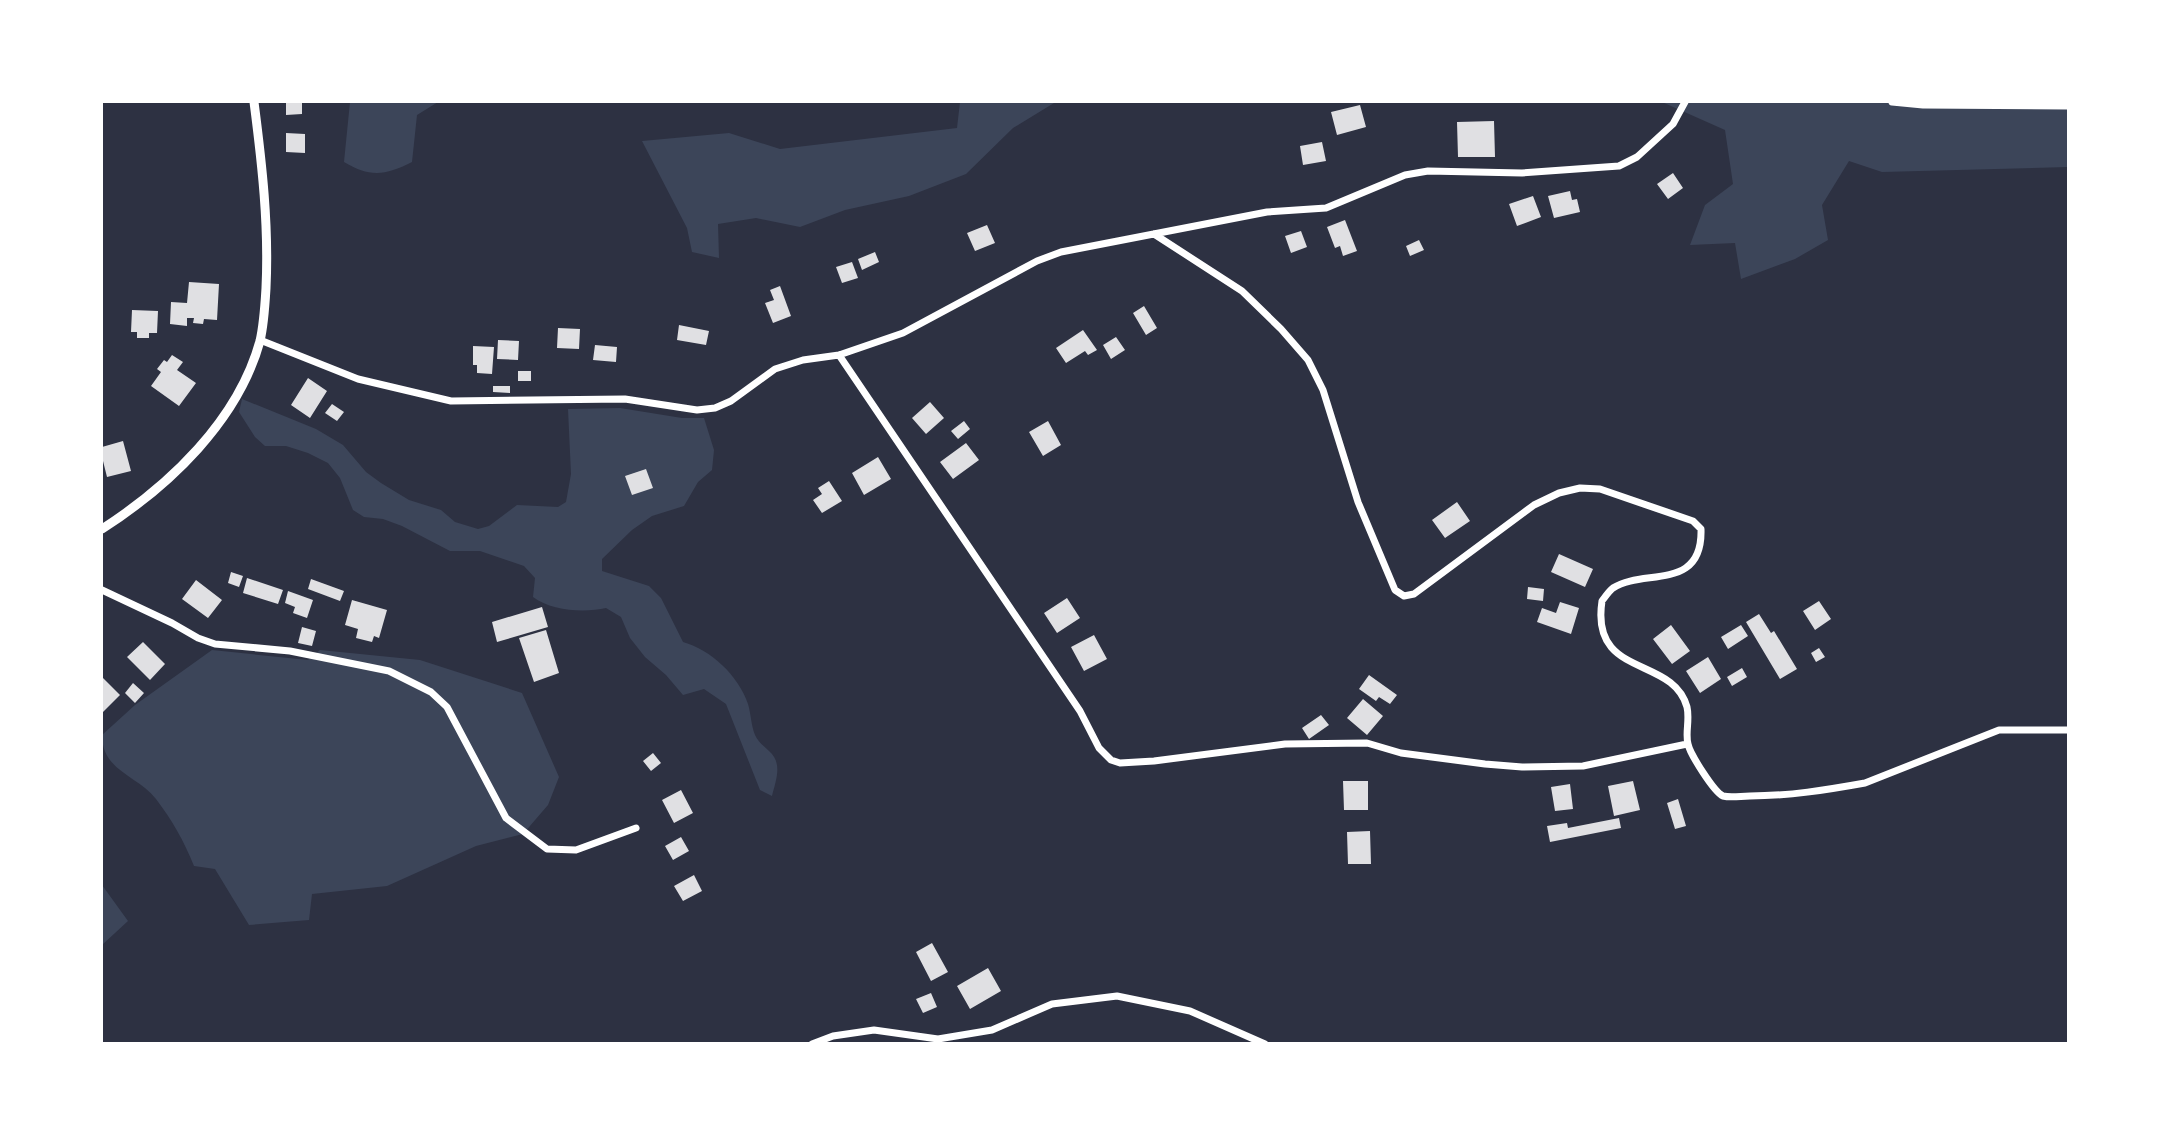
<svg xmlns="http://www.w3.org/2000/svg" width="2170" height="1145" font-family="Quicksand,sans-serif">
	<rect width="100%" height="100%" fill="#2d3142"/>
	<!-- green -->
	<path fill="#3c4559" d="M350,102H438L417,115L412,162C385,176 369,177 344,162Z
		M960,102H1061L1054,103L1013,128L966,174L909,196L845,210L800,227L756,218L718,224L719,258L692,252L687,228L642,141L729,133L780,149L957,128Z
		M1662,102H2068V167L1882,172L1849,161L1822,205L1828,240L1795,259L1741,279L1735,243L1690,245L1705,205L1733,184L1725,130Z
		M242,399L316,429L343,445L366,472L381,483L409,500L441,510L455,522L478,529L489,526L517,505L558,507L566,502L571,474L568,409L620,408L682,418H704L714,450L712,470L698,482L684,506L652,516L632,530L602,559V571L649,586L661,598L683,642C711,650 738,675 748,704C751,714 751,725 755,735C758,742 764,746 769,751C783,763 776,780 772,796L760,790L726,704L704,689L683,695L666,675L645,657L630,638L621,617L606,608C585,613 551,611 533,597L535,578L524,566L480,551H450L402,526L383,519L364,517L353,510L340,478L328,463L308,453L286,446H265L255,437L239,412Z
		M212,650L308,660L320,650L420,660L522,693L559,777L548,805L523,834L476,846L387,886L312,894L309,920L249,925L215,869L194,866C184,841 172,820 156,799C137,775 102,771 102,735L135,705Z
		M102,885L128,921L102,945Z"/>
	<!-- building -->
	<path fill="#e0e0e3" d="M286,102H302V114L286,115Z
		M1360,105L1366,127L1337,135L1331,112Z
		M1494,121L1495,157H1458L1457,122Z
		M286,133L305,134V153L286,152Z
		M1322,142L1326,161L1303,165L1300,146Z
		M1673,173L1683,188L1668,199L1657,184Z
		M1570,191L1572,200L1577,199L1580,212L1554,218L1548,196Z
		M1533,196L1541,217L1517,226L1509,204Z
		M1345,220L1357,251L1343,256L1340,246L1335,248L1327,227Z
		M987,225L995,243L975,251L967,233Z
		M1301,231L1307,247L1291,253L1285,236Z
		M1419,240L1424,250L1410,256L1406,246Z
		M875,252L879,262L862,270L858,259Z
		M852,262L858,278L842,283L836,267Z
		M189,282L219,284L217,320L204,319L203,324L193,323L194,318H187V326L170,324L171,302L187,303Z
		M780,286L791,316L773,323L765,303L774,300L770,290Z
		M1144,306L1157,328L1146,335L1133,313Z
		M132,310L158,311L157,333H149V338H137V332H131Z
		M679,325L709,331L706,345L677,340Z
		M558,328L580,329L579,349L557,348Z
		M1083,330L1097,350L1088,355L1085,351L1066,363L1056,348Z
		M1116,337L1125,350L1111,359L1103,345Z
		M498,340L519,341L518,360L497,359Z
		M595,345L617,347L616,362L593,360Z
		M473,346L494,347L492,374L477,373V365H473Z
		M172,355L183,362L177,370L196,383L179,406L151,386L161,372L157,369L164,360L167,362Z
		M518,371H531V381H518Z
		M308,378L327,391L310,418L291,405Z
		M493,386H510V393L493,392Z
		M930,402L944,418L926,434L912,418Z
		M332,404L344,412L337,421L325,413Z
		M964,421L970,429L958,439L951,431Z
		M1048,421L1061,445L1043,456L1029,432Z
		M123,441L131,471L107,477L102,457V447Z
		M966,443L979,460L953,479L940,462Z
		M878,457L891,479L864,495L852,473Z
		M646,469L653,488L632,495L625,476Z
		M829,481L842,501L822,513L813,500L822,494L818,488Z
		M1457,502L1470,521L1445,538L1432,520Z
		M1559,554L1593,569L1585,587L1551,572Z
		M231,572L243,576L239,587L228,583Z
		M247,578L283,590L278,604L243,593Z
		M311,579L344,591L340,601L308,589Z
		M196,580L222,600L208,618L182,599Z
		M1528,587L1544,589L1543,601L1527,599Z
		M288,591L313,600L307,618L293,613L295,607L285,603Z
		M1067,598L1080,618L1057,633L1044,613Z
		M352,600L387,610L379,638L374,636L372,642L356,638L358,629L345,625Z
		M1819,601L1831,619L1815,630L1803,611Z
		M1560,602L1579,608L1571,634L1537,622L1542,608L1556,613Z
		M542,607L548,627L497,642L492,622Z
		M1759,614L1771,633L1774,631L1797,669L1780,679L1746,622Z
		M1671,625L1690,651L1672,664L1653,639Z
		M1741,625L1748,636L1728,649L1721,637Z
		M302,627L316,631L312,646L298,643Z
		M546,630L559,673L534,682L519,638Z
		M1094,635L1107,659L1084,671L1071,647Z
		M143,642L165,664L150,680L127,657Z
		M1819,648L1825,657L1816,662L1811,653Z
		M1708,657L1721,679L1700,693L1686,671Z
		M1742,668L1747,677L1732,686L1727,677Z
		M1369,675L1397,695L1390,704L1379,697L1376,701L1359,689Z
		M102,677L120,695L103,712L102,711Z
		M133,683L144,693L135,703L125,693Z
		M1363,699L1383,716L1367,735L1347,718Z
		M1321,715L1329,725L1309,739L1302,728Z
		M653,753L661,763L651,771L643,761Z
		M1343,781H1368V810H1344Z
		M1633,781L1640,810L1614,816L1608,786Z
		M1570,784L1573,809L1555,811L1551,787Z
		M681,790L693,813L674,823L662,800Z
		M1678,799L1686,826L1675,829L1667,803Z
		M1619,818L1621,828L1550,842L1547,826L1567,823L1568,828Z
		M1370,831L1371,864H1348L1347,832Z
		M681,837L689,851L673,860L665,846Z
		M694,875L702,891L683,901L674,886Z
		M932,943L948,972L931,981L916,952Z
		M988,968L1001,991L970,1009L957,986Z
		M931,993L937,1007L923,1013L916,999Z"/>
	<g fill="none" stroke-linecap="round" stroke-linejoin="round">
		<!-- minor -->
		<path stroke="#fff" stroke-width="7" d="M1892,102L1923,105L2068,106
			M1154,234L1242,291L1281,329L1308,360L1323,390L1358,502L1395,590L1404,596L1414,594L1534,505L1559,493L1580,488L1600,489L1693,521L1701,529C1703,592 1643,568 1613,588C1609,591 1605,597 1602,601C1590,679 1673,655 1687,707C1690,720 1685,733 1688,744C1690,754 1714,792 1723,796C1731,798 1741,796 1750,796C1789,796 1826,790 1865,783L1999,730H2068
			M260,340L358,379L451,401L625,399L697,410L715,408L731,401L775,369L803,360L839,355L903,333L1037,261L1061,252L1267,212L1326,208L1405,175L1428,171L1522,173L1619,166L1637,157L1673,124L1685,102
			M839,355L1080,711L1099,748L1111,760L1120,763L1154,761L1285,744L1367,743L1401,753L1485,764L1522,767L1583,766L1687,744
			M102,590L172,623L198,638L215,644L290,651L389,671L431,692L447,707L506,818L547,849L576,850L636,828
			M812,1044L833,1036L874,1030L938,1039L992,1030L1052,1004L1117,996L1190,1011L1265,1044"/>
		<!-- tertiary -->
		<path stroke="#fff" stroke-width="9" d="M102,529C169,486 238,421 260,341C264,324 265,305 266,288C269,225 262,164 254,102"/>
	</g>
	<!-- border -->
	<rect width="2170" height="1145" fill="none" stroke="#ffffff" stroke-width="206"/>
</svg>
